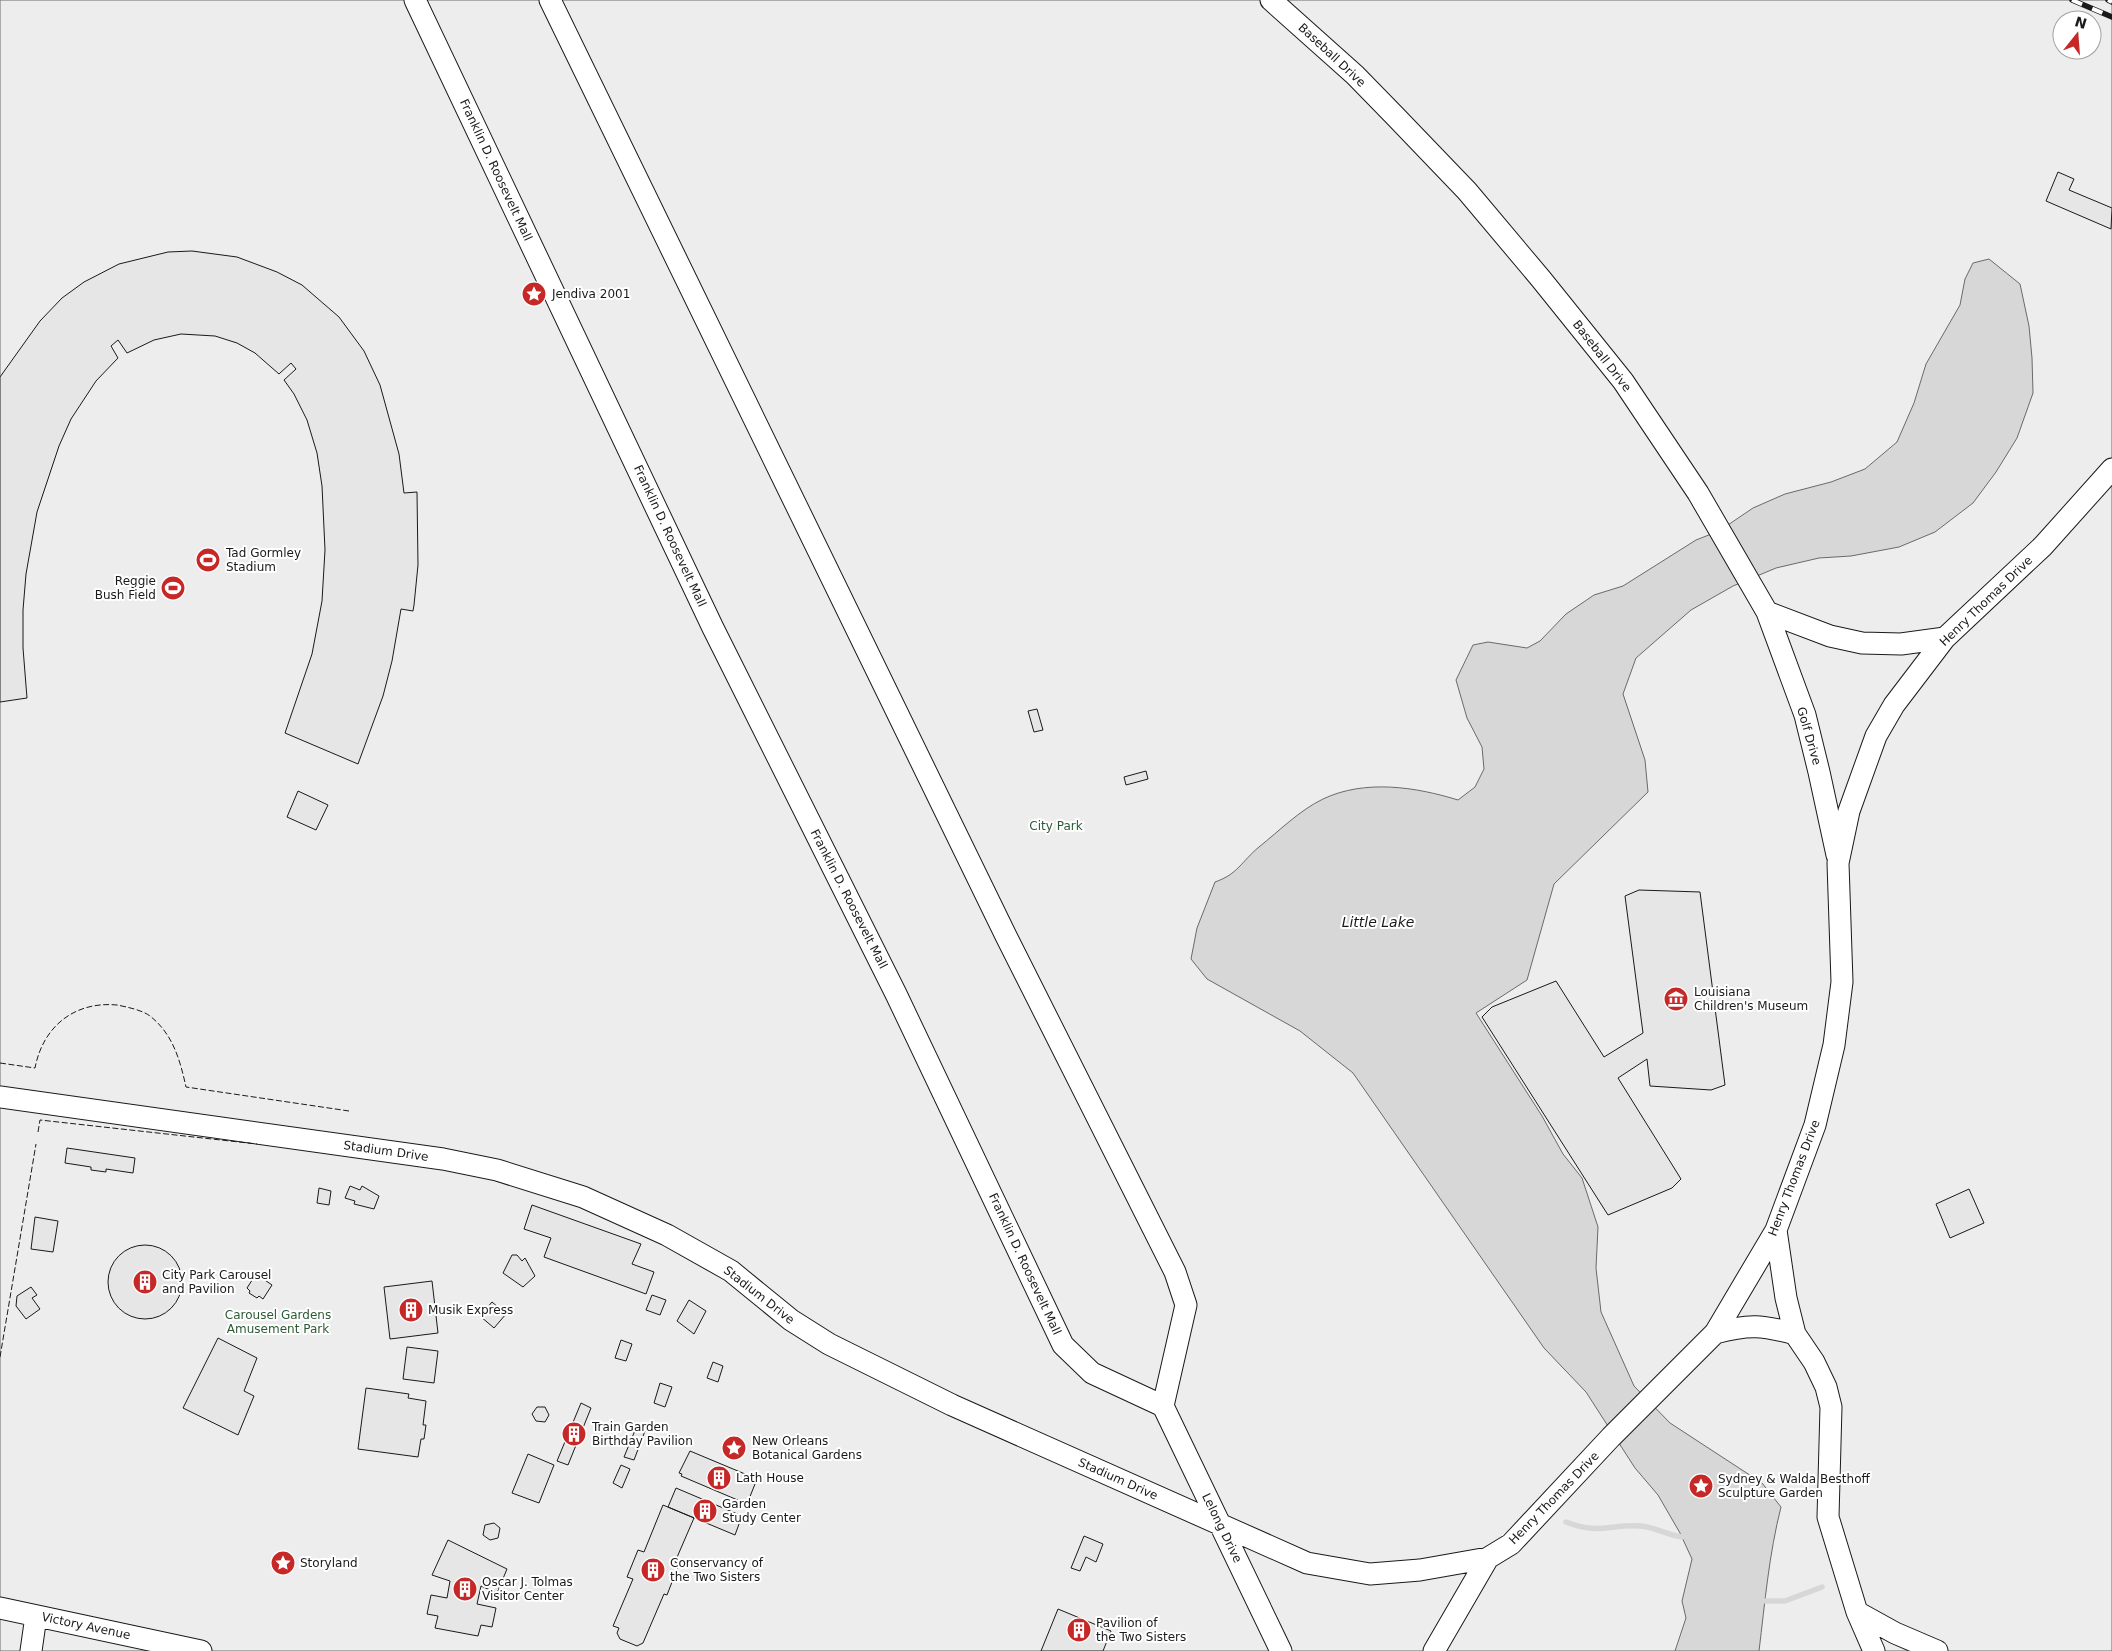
<svg xmlns="http://www.w3.org/2000/svg" width="2112" height="1651" font-family="'DejaVu Sans',sans-serif">
	<rect width="100%" height="100%" fill="#fff"/>
	<!-- built -->
	<path fill="#ededed" stroke="#6a6a6a" fill-rule="evenodd" d="M0,0H2112V1651H0ZM2062,20H2092V50H2062Z"/>
	<!-- water -->
	<path fill="#d7d7d7" stroke="#6a6a6a" d="M1989,259L2020,284L2029,326L2032,358L2033,393L2017,438L1996,472L1973,503L1935,532L1899,547L1851,556L1819,558L1776,568L1733,586L1691,610L1636,658L1623,694L1645,760L1648,792L1554,884L1527,980L1476,1013L1542,1116L1563,1154L1582,1178L1598,1227L1596,1268L1601,1312L1634,1386L1670,1423L1762,1483L1781,1507C1769,1554 1765,1602 1759,1651H1675L1686,1618L1682,1601L1692,1559L1680,1533L1658,1495L1635,1468L1586,1392L1544,1348L1353,1073L1300,1031L1207,979L1191,959L1197,928L1215,882C1238,874 1241,862 1259,847C1279,831 1300,810 1323,799C1365,779 1416,787 1458,800L1475,787L1484,769L1482,747L1467,718L1456,680L1473,645L1488,642L1527,648L1540,641L1566,614L1594,595L1623,586L1696,540L1719,531L1753,508L1785,494L1831,482L1865,469L1897,442L1914,403L1926,364L1960,305L1965,279L1973,263Z"/>
	<g fill="none" stroke-linecap="round" stroke-linejoin="round">
		<!-- stream -->
		<path stroke="#d7d7d7" stroke-width="5.5" d="M1566,1522C1599,1535 1610,1524 1640,1526C1655,1527 1667,1535 1682,1537
			M1765,1601H1785L1822,1587"/>
	</g>
	<!-- building -->
	<path fill="#e6e6e6" stroke="#1a1a1a" d="M2058,172L2074,179L2069,190L2112,208L2111,229L2046,201Z
		M192,251L237,257L277,272L302,285L339,317L364,351L380,385L399,454L404,493L417,492L418,565L414,605L413,611L401,609L392,661L383,696L358,764L285,733L312,654L322,601L325,550L322,486L317,453L307,420L294,394L284,380L296,369L291,363L279,374L255,353L237,343L215,336L181,334L154,340L127,353L118,340L111,346L118,358L96,381L71,419L59,446L37,512L26,574L23,610V648L27,698L0,702V377L40,321L62,298L84,282L119,264L168,252Z
		M1037,709L1043,730L1034,732L1028,711Z
		M1146,771L1148,779L1126,785L1124,777Z
		M298,791L328,805L316,830L287,817Z
		M1639,890L1700,892L1725,1085L1711,1090L1650,1086L1647,1059L1618,1078L1681,1179L1672,1188L1608,1215L1482,1017L1492,1007L1556,981L1604,1057L1643,1033L1625,896Z
		M67,1148L135,1158L133,1173L106,1169V1172L91,1170V1167L65,1163Z
		M350,1186L360,1190L362,1186L379,1196L374,1209L354,1204L355,1201L345,1198Z
		M319,1188L331,1191L329,1205L317,1203Z
		M1969,1189L1984,1223L1950,1238L1936,1204Z
		M532,1205L641,1244L632,1264L654,1272L646,1294L544,1257L551,1238L524,1229Z
		M35,1217L58,1221L53,1252L31,1249Z
		M108 1282a37 37 0 1 1 74 0a37 37 0 1 1-74 0Z
		M512,1255H517L522,1261L525,1258L535,1276L523,1287L503,1273Z
		M256,1274L272,1285L263,1299L259,1296L257,1298L249,1293L250,1291L247,1288Z
		M432,1281L438,1333L390,1339L384,1287Z
		M31,1287L37,1295L32,1298L40,1309L26,1319L16,1306L17,1296Z
		M652,1295L666,1300L660,1315L646,1310Z
		M689,1300L706,1311L694,1334L677,1321Z
		M492,1302L506,1314L494,1328L480,1316Z
		M218,1338L257,1358L244,1391L254,1396L238,1435L183,1408Z
		M621,1340L632,1344L626,1361L615,1358Z
		M407,1347L438,1351L434,1383L403,1379Z
		M713,1362L723,1366L718,1382L707,1378Z
		M660,1383L672,1387L665,1407L654,1403Z
		M366,1388L409,1394L408,1398L426,1401L423,1425H426L424,1439H421L418,1457L358,1449Z
		M581,1403L591,1408L568,1465L557,1461Z
		M537,1407H545L549,1415L545,1422L536,1421L532,1414Z
		M636,1428L645,1431L634,1460L624,1457Z
		M690,1451L757,1479L747,1504L681,1476L682,1474L679,1473Z
		M528,1454L554,1465L539,1503L512,1493Z
		M621,1465L630,1469L622,1488L613,1483Z
		M676,1488L742,1516L735,1535L668,1507Z
		M663,1505L694,1518L675,1562L679,1564L667,1595L664,1594L643,1643L637,1646L620,1639L617,1633L619,1628L613,1626L633,1579L627,1577L638,1550L644,1552Z
		M494,1523L500,1528L498,1538L490,1540L483,1535L485,1525Z
		M1084,1536L1103,1544L1096,1562L1086,1557L1080,1571L1071,1568Z
		M448,1540L507,1569L497,1593L481,1586L477,1604L496,1608L492,1627L481,1625L478,1636L435,1628L438,1616L427,1614L431,1595L447,1598L450,1581L432,1575Z
		M1058,1609L1111,1631L1103,1651H1041Z"/>
	<g fill="none" stroke-linecap="round" stroke-linejoin="round">
		<defs>
			<path id="minor" d="M415,0L713,628L896,994L1063,1345L1092,1373L1163,1406L1186,1305L1175,1272L1006,936L550,0
				M1271,0L1355,75L1395,116L1467,191L1541,279L1623,381L1698,493L1767,612L1830,636L1862,643L1901,644L1945,638
				M1767,612L1805,715L1819,772L1837,855
				M0,1097L443,1159L497,1170L583,1197L667,1235L731,1271L791,1320L829,1344L952,1405L1307,1563L1370,1574L1420,1570L1488,1558
				M1776,1230L1786,1298L1795,1334L1814,1362L1826,1387L1831,1407L1828,1517L1857,1612L1874,1651
				M1715,1333C1749,1324 1762,1325 1795,1334
				M1163,1406L1281,1651
				M0,1608L201,1651
				M1857,1612L1895,1633L1937,1651
				M31,1651L36,1616
				M1434,1651L1488,1558L1511,1544L1611,1437L1715,1333L1776,1230L1815,1125L1834,1045L1842,982L1838,863L1849,811L1876,736L1894,705L1945,638L2043,546L2112,469"/>
		</defs>
		<!-- minor casing -->
		<use href="#minor" stroke="#1a1a1a" stroke-width="23"/>
		<!-- minor -->
		<use href="#minor" stroke="#fff" stroke-width="21"/>
		<defs>
			<path id="rail" d="M2072,0L2112,17
				M2108,0L2112,2"/>
		</defs>
		<!-- rail casing -->
		<use href="#rail" stroke="#1a1a1a" stroke-width="5.5"/>
		<!-- rail -->
		<use href="#rail" stroke="#fff" stroke-width="4" stroke-dasharray="11" stroke-linecap="butt"/>
		<!-- fence -->
		<path stroke="#1a1a1a" stroke-width="1" stroke-dasharray="6 2.5" stroke-linecap="butt" d="M0,1063L35,1068C43,1026 75,1001 117,1005C127,1007 142,1010 150,1016C173,1034 180,1060 186,1087L349,1111
			M38,1132L40,1120L257,1144
			M0,1357L36,1144"/>
	</g>
	<!-- icons -->
	<defs>
		<symbol id="sight-disc" viewBox="-11 -11 22 22"><circle r="9.5" fill="#c62828" stroke="#fff"/><path d="M0-6L1.8-2.2L6-1.7L2.9 1.2L3.7 5.4L0 3.3L-3.7 5.4L-2.9 1.2L-6-1.7L-1.8-2.2Z" fill="#fff"/></symbol>
		<symbol id="stadium-disc" viewBox="-11 -11 22 22"><circle r="9.5" fill="#c62828" stroke="#fff"/><path d="M0-5a6.5 5 0 1 0 0 10a6.5 5 0 1 0 0-10ZM-3.5-1.8h7v3.6h-7Z" fill="#fff"/></symbol>
		<symbol id="museum-disc" viewBox="-11 -11 22 22"><circle r="9.5" fill="#c62828" stroke="#fff"/><path d="M0-6L6-3V-2H-6V-3ZM-5-1h2V3h-2ZM-1-1h2V3h-2ZM3-1h2V3H3ZM-6 4H6V6H-6Z" fill="#fff"/></symbol>
		<symbol id="building-disc" viewBox="-11 -11 22 22"><circle r="9.5" fill="#c62828" stroke="#fff"/><path d="M-4-6H4V6H1V3H-1V6H-4ZM-2.5-4.3h1.7v1.8h-1.7ZM.8-4.3h1.7v1.8H.8ZM-2.5-1h1.7V.8h-1.7ZM.8-1h1.7V.8H.8Z" fill="#fff"/></symbol>
	</defs>
	<g fill-rule="evenodd">
		<use href="#sight-disc" x="520" y="280" width="28" height="28"/>
		<use href="#stadium-disc" x="194" y="546" width="28" height="28"/>
		<use href="#stadium-disc" x="159" y="574" width="28" height="28"/>
		<use href="#museum-disc" x="1662" y="985" width="28" height="28"/>
		<use href="#building-disc" x="131" y="1268" width="28" height="28"/>
		<use href="#building-disc" x="397" y="1296" width="28" height="28"/>
		<use href="#building-disc" x="560" y="1420" width="28" height="28"/>
		<use href="#sight-disc" x="720" y="1434" width="28" height="28"/>
		<use href="#building-disc" x="705" y="1464" width="28" height="28"/>
		<use href="#sight-disc" x="1687" y="1472" width="28" height="28"/>
		<use href="#building-disc" x="691" y="1497" width="28" height="28"/>
		<use href="#sight-disc" x="269" y="1549" width="28" height="28"/>
		<use href="#building-disc" x="639" y="1556" width="28" height="28"/>
		<use href="#building-disc" x="451" y="1575" width="28" height="28"/>
		<use href="#building-disc" x="1065" y="1616" width="28" height="28"/>
	</g>
	<g text-anchor="middle" dominant-baseline="central" stroke-width="4" stroke-linejoin="round" paint-order="stroke">
		<!-- street labels -->
		<g font-size="12" fill="#1a1a1a" stroke="#fff">
			<text transform="translate(1332 55) rotate(43)">Baseball Drive</text>
			<text transform="translate(496 170) rotate(65)">Franklin D. Roosevelt Mall</text>
			<text transform="translate(1602 356) rotate(52)">Baseball Drive</text>
			<text transform="translate(670 536) rotate(65)">Franklin D. Roosevelt Mall</text>
			<text transform="translate(1986 601) rotate(-44)">Henry Thomas Drive</text>
			<text transform="translate(1809 736) rotate(74)">Golf Drive</text>
			<text transform="translate(849 899) rotate(63)">Franklin D. Roosevelt Mall</text>
			<text transform="translate(386 1151) rotate(8)">Stadium Drive</text>
			<text transform="translate(1794 1178) rotate(-69)">Henry Thomas Drive</text>
			<text transform="translate(1025 1264) rotate(65)">Franklin D. Roosevelt Mall</text>
			<text transform="translate(759 1295) rotate(38)">Stadium Drive</text>
			<text transform="translate(1118 1479) rotate(24)">Stadium Drive</text>
			<text transform="translate(1554 1498) rotate(-46)">Henry Thomas Drive</text>
			<text transform="translate(1222 1528) rotate(64)">Lelong Drive</text>
			<text transform="translate(86 1626) rotate(12)">Victory Avenue</text>
		</g>
		<!-- poi labels -->
		<g font-size="12" fill="#1a1a1a" stroke="#fff" text-anchor="start">
			<text x="552" y="294">Jendiva 2001</text>
			<text x="226" y="553">Tad Gormley<tspan x="226" dy="14">Stadium</tspan></text>
			<text x="156" y="581" text-anchor="end">Reggie<tspan x="156" dy="14">Bush Field</tspan></text>
			<text x="1694" y="992">Louisiana<tspan x="1694" dy="14">Children's Museum</tspan></text>
			<text x="162" y="1275">City Park Carousel<tspan x="162" dy="14">and Pavilion</tspan></text>
			<text x="428" y="1310">Musik Express</text>
			<text x="592" y="1427">Train Garden<tspan x="592" dy="14">Birthday Pavilion</tspan></text>
			<text x="752" y="1441">New Orleans<tspan x="752" dy="14">Botanical Gardens</tspan></text>
			<text x="736" y="1478">Lath House</text>
			<text x="1718" y="1479">Sydney &amp; Walda Besthoff<tspan x="1718" dy="14">Sculpture Garden</tspan></text>
			<text x="722" y="1504">Garden<tspan x="722" dy="14">Study Center</tspan></text>
			<text x="300" y="1563">Storyland</text>
			<text x="670" y="1563">Conservancy of<tspan x="670" dy="14">the Two Sisters</tspan></text>
			<text x="482" y="1582">Oscar J. Tolmas<tspan x="482" dy="14">Visitor Center</tspan></text>
			<text x="1096" y="1623">Pavilion of<tspan x="1096" dy="14">the Two Sisters</tspan></text>
		</g>
		<!-- park labels -->
		<g font-size="12" fill="#2b5a34" stroke="#fff">
			<text x="1056" y="826">City Park</text>
			<text x="278" y="1315">Carousel Gardens<tspan x="278" dy="14">Amusement Park</tspan></text>
		</g>
		<!-- water labels -->
		<g font-size="14" font-style="italic" fill="#1a1a1a" stroke="#fff">
			<text x="1378" y="922">Little Lake</text>
		</g>
	</g>
	<!-- north arrow -->
	<g transform="translate(2077 35) rotate(17)"><circle r="24" fill="#ffffff" stroke="#a3a3a3"/>
	<path d="M0-4L9 19L0 12L-9 19Z" fill="#c62828"/>
	<text y="-8" font-size="14" font-weight="bold" text-anchor="middle" fill="#1a1a1a">N</text>
	</g>
</svg>
